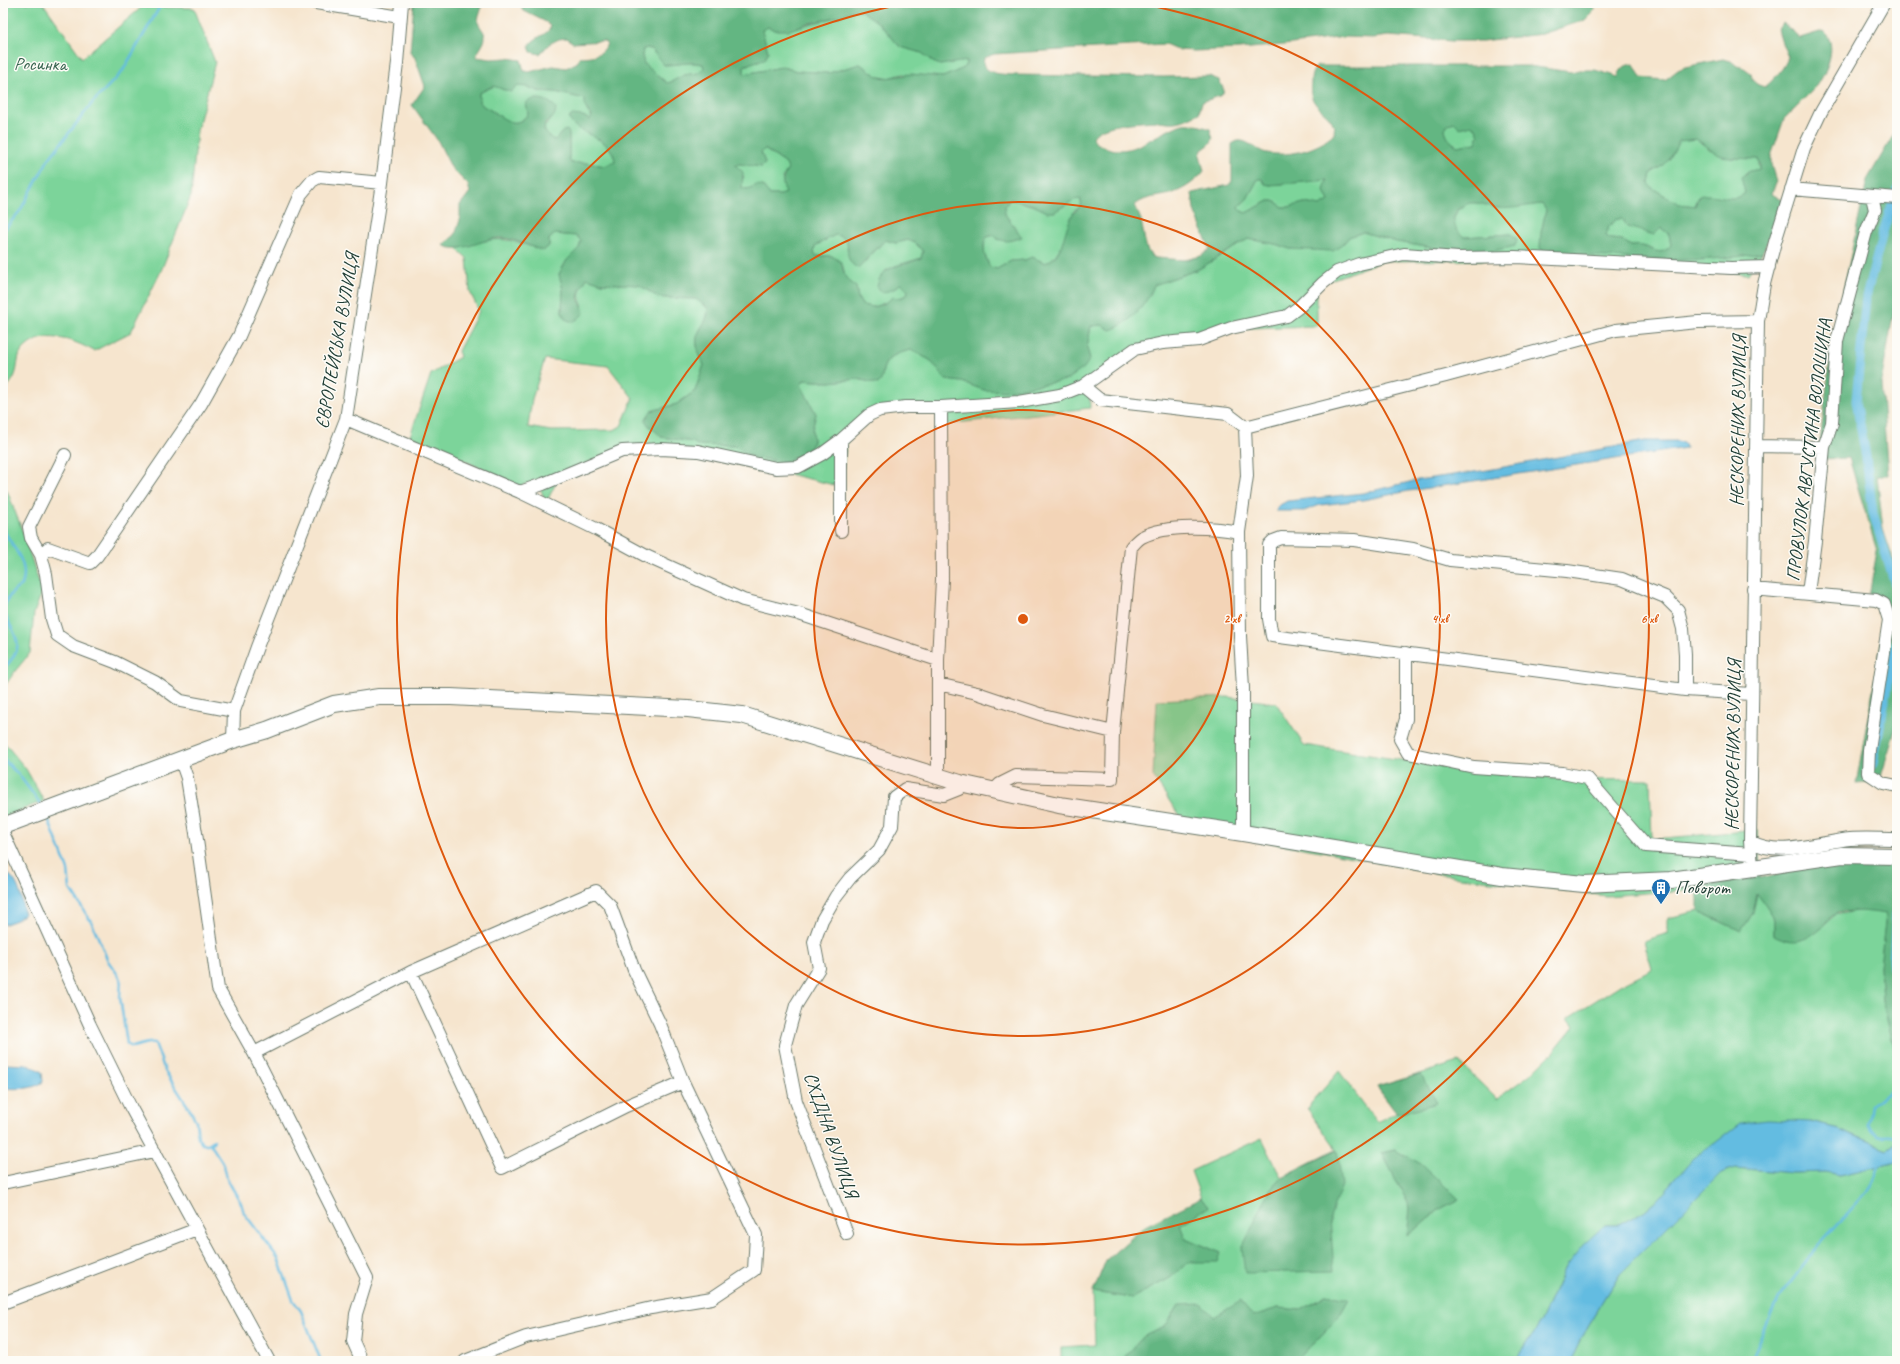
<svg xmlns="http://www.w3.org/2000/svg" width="1900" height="1364" font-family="Caveat,sans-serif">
	<rect width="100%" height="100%" fill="#fdfcf7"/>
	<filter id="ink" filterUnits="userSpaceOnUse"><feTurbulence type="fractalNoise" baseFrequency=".025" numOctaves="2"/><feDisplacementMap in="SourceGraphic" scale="8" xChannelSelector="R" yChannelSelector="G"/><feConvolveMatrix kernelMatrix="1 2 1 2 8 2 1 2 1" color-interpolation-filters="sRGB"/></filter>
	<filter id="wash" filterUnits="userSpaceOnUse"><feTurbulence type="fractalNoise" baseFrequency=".012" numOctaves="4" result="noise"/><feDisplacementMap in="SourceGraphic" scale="16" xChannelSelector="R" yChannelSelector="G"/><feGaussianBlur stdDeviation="0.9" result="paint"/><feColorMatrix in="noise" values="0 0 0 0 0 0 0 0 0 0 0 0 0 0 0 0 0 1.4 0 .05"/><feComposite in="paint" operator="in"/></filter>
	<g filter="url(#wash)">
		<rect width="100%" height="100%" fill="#f6e5ce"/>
		<!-- green -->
		<path fill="#7bd49a" stroke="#4d8867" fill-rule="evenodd" d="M3,3H43L82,58L142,7L194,8L215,62L197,131L191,196L161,271L131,332L94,351C72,339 41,328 22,351C17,356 18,368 15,375C13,381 7,387 3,393Z
			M854,10L862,11L880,24L900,47L922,53L933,62L940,65L967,60L964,68L943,77L903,74L887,78L879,77L860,64L829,73L797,71L782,67L744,74V67L751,63L765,59L768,52L762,30L768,27L775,30L798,27L841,16Z
			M648,48L652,50L664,65C677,65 689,61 703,64L704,68L699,73L684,75L671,82L667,83L644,64L642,56L643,49Z
			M497,85L503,90L516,86H524L538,91L555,92L585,99L587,111L592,117L590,120L583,116V131C596,137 613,145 615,161L605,166L587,163H572L569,160V133L567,131H563L556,140C549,139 545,134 544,127L552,119L527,103L528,114C514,131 504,118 492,111C483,106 478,105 479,93Z
			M1454,122L1460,128L1471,125L1476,128L1479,135L1476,143L1457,146C1449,140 1446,138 1445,128L1449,124Z
			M1696,139L1709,149L1730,158L1758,159L1760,169L1745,173V193C1735,203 1713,197 1699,196L1695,206L1679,204L1652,188L1649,184L1651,173L1665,164L1669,160L1679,140Z
			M764,149L786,164L788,169L782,178L786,193L781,195H770L763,186L747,189L742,188L741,182L744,177L735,165L740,164L762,167L765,163L761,152Z
			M1258,179H1262L1265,184L1270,185L1327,180L1324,191L1329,201L1320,206L1304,203L1289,207H1283L1274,201H1269L1246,213L1241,211L1239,206L1247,199Z
			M1010,199L1054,212L1074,199H1081L1080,207L1074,211C1068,227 1061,258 1045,263L1032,257L1025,260L1011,261L997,269L990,267L984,253L985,238L993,235L999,240L1018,231L1004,213L1005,206Z
			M1469,202L1484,204L1498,208L1542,204L1546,210L1541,233L1686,259L1701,260L1762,253L1748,274L1509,260L1382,261L1317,285V326L1250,328L1135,351L1089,382L1090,408L939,425L938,411C927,411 876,409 869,412C843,424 844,462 842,487L731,460L613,452L560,475L546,503L537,480L520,486L410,436L431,374L460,357L458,351L479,311L470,292L467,258L457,249C497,236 503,236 543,251L549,246V239L555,234L577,236L581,241L579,248L567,260L559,274L563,289L562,312L583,306C576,295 581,288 587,278L602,283L639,285L658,297L666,298L696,299L708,308C707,324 703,322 698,334C694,344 700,356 704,365L695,391L677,404L651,411L648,425L657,431L661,437L693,442L697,445L735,446L753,457L784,462L803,454L811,447L813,441L812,430L816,414L801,385L803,380L829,382L858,379L878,384C883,379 882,375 883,369C888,355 899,353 911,350L930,360L947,380L962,382L984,390L1090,359L1087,348L1091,326L1102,325L1150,295L1154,285L1199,269L1248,239L1275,244L1290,249L1342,245L1349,237L1363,232L1397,242L1450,251L1511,234L1464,237C1446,222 1453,213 1469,202ZM545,359L608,366L633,398L621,426L614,430L551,431L528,427L532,399Z
			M1617,219H1622L1628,227L1661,228L1669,234L1671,245C1660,259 1652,247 1641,246C1638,245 1634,246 1631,246L1622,240L1611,239L1606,236L1609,226Z
			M835,235C841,236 845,236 848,242L847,249L861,266L885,240L896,243L908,240L915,243L923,251L921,258L895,266L885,271L894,289L900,284L903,285L908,291L907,295L873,307L862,305L858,298L856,287L845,277L843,266L832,256H817L814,254L815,246Z
			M3,484L8,493L24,535L42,592L34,613L30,653L16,670L4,687L3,694Z
			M1227,697L1276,703L1304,745L1473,771L1559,779L1650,780L1652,839L1758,830L1760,878L1686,890L1606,896L1445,875L1327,852L1188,829L1153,776L1157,700Z
			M3,741L26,769L44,801L3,817Z
			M1757,893L1774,919V934H1813L1835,915L1863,910L1886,914L1880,967L1882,1000L1897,1058V1143L1888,1149L1839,1129L1810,1122L1655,1202L1644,1211L1619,1225H1605L1565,1267L1541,1321L1515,1361H1296L1338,1318L1348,1300L1326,1295L1300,1310L1278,1308L1253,1316L1214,1317L1179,1305L1165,1327L1144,1336L1121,1361H1061V1347L1095,1345L1093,1292L1132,1298L1170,1278L1188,1262L1221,1253L1185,1238L1180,1225L1208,1207L1201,1198L1191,1171L1262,1138L1281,1177L1336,1149L1307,1108L1339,1071L1377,1122L1397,1113L1377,1087L1459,1062L1497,1099L1533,1072L1553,1052L1574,1026L1568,1018L1620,985L1652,969L1644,941L1668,933V918L1698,911L1741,931L1753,913ZM1396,1150L1459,1199L1440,1209L1408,1235L1410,1207L1383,1153Z
			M1897,1162V1361H1571L1588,1326L1620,1274L1721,1173L1735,1168L1794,1173L1825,1172L1840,1175Z"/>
		<!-- forest -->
		<path fill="#64b682" stroke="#427a5b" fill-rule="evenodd" d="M414,3H481C483,10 478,15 478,22C479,27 485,31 485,37C485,44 478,50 476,57L491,59L507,58L521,60L524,71L529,72L553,66L566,68L578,62L579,57C591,56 603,57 607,43L604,41L573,43L567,38L559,39L549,44L540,54L531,52L529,46C535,36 545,37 551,27L546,22L522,10V3H1590L1596,9L1585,20L1542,34L1482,41H1452L1388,36L1373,38L1344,37L1284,45L1239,49L1194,51L1179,50L1165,44L994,54L984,58L983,64C988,75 1003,74 1014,75L1164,77L1209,76L1219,80L1224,90L1222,95L1202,102L1199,113C1191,117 1184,121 1176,122C1170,123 1163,121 1157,121C1142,122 1100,123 1093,137L1095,142C1125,161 1142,142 1169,130C1173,128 1178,125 1183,124C1192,123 1201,126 1210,129L1213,139L1210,144L1202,150L1200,155L1204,171C1196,181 1185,189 1173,193C1159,198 1148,195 1135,205L1141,220L1146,247L1151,256L1156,258L1185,260L1201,256L1210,249L1194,210L1192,193L1229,185L1232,181V144C1244,134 1255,151 1267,153C1289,157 1318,150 1334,134C1337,116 1318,112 1312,98C1310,94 1311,88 1311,83C1311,75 1312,72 1317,66H1529L1571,72L1579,70H1595L1618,77C1621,68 1624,65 1634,64L1641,78L1665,80L1678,70L1685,67L1723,59L1731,61L1737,66L1744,68L1751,73C1752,82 1756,85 1765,87C1773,81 1786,66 1788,57L1782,43L1778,29L1783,23L1800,38L1823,31C1839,44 1827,71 1817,86L1784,119L1771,156V164L1776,182L1772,194L1782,200L1774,228L1762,253C1691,266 1618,257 1545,253L1540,248L1541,233L1546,210L1542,204C1529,205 1510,210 1498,208C1489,207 1481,202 1471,203C1468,203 1465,205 1462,207C1449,215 1453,228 1464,237L1511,234L1517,239L1515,246L1488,252L1450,251L1397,242L1363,232L1349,237L1342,245L1333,251L1290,249L1275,244L1248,239L1199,269L1154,285C1147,304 1130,324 1110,330L1102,325L1091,326L1087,348L1090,359L1084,368L1067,380L1005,391L984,390L962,382L946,380L930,360L911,350C899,353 888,355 883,369C882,375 883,379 878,384L858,379L829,382L804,380L801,385L816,414L812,430L813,441L811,447L803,454L784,462L753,457L735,446L697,445L693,442L661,437C656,430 649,428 645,420L651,411L677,404L695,391L704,365C700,356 694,344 698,334C703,322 707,324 708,308L696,299L666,298L658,297L639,285L602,283L587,278C584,284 576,293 579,300C581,305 583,307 584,313L578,319L572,322L565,319L562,312L563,289L559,274L567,260L579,248L581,241L577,236L555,234L549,239V246L543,251C529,246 514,238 499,238C481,239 459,255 443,245L455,235L460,220V205L470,192L468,185L452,169L438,141L412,105L425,86L415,58L410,52ZM854,10L862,11L880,24L900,47L922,53L933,62L940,65L967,61L964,68L943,77L911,74L887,78L879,77L860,64L829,73L797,71L782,67L744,74V66L751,63L765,59L768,52L762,30L768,27L775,30H790L805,24L841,16ZM648,48L652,50L664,65C677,65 690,61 703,64L704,68L699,73L684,75L671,82L667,83L644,64L642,56L643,49ZM493,86L511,92L516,86L528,87L538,91L555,92L585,99V107L592,116L590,120L583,116L572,115L569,118C575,136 612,135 615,161L605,166L587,163H571L569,160V133L567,130L563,131L555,140L552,139L544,131L545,124C551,120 556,116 556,108C550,100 535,95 526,103L528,114C515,131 504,118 492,111C483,106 478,105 479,93ZM1454,122L1460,128L1471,125L1476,128L1479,135L1476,143L1457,146C1449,140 1446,138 1445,128L1449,124ZM1696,139L1719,155L1730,158L1758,159L1760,164V169L1750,171L1741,177L1745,193C1732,205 1714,191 1699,196L1695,206L1679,204L1652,188L1649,183L1651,173L1665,164L1669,160L1679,141ZM765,149L786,164L788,169C782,179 781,182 786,193L781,195H770L763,186L757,185L747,189L742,188L743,172L735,165L740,164L762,167L765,163L761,152ZM1258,179H1262L1265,184L1270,185L1327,180L1324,191L1329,201L1320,206L1304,203L1289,207H1283L1274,201H1269L1246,213L1241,211L1239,206L1247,199ZM1010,199L1033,205L1047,212H1054L1074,200L1081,199L1080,207C1061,220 1068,256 1045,263L1032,257L1025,260L1011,261L997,269L990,267C984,257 983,249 985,238L993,235C1003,244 1010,241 1022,237L1004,213L1005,206ZM1617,219H1622L1628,227L1654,235L1661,228L1669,234L1671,245C1661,259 1652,247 1641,246C1638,245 1634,246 1631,246L1622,240L1611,239L1606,236L1609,226ZM835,235C859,238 837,258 858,268L885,240L896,243L908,240L915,243L923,251L921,258C905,266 879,264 877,288L882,293L894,289L900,284L903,285L908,291L907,295L900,298L893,297L884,304L873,307L862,305L858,298L856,287L845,277L841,262L832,256H817L814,254L815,246Z
			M1897,129V293L1881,383L1888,475H1877L1883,529L1897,571V724L1879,782L1856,784L1883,634L1881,607L1869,596L1877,551L1849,458L1818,459L1832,343L1867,180Z
			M1850,864L1897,865V1058L1882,1000L1880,966L1886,914C1873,912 1847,908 1834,915C1830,917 1826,922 1823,926C1806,941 1795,946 1774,935V919L1757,893L1753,913L1741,931L1698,911V888L1760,878L1809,866Z
			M1421,1074L1437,1103L1397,1114L1377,1087Z
			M1337,1149L1342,1185L1330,1217L1334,1271L1245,1273L1242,1248L1270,1190L1281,1178Z
			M1396,1150L1421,1164L1459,1199L1440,1209L1407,1236L1410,1207L1382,1153Z
			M1201,1198L1208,1207L1180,1225L1185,1238L1221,1253L1218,1262H1188L1170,1278L1132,1298L1093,1292L1106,1260L1145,1226Z
			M1326,1295L1349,1299L1338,1318L1296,1361H1121L1144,1336L1165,1327L1179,1305L1202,1304L1214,1317L1241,1301L1253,1316L1278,1308L1300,1310Z"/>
		<!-- water -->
		<path fill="#64bce1" stroke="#427c8a" d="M1645,441H1678L1685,444L1686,448L1409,491L1363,500L1320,505L1304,511H1276L1278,506L1287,501L1363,493L1418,480L1488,470Z
			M3,871C20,879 21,897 24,914L17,920L3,925Z
			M3,1064L30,1065L42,1072L43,1082C32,1090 16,1089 3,1088Z
			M1768,1120L1810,1122L1839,1129L1888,1149L1897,1143V1162L1840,1175L1825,1172L1794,1173L1735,1168L1721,1173L1620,1274L1588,1326L1571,1361H1515L1541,1321L1565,1267L1583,1245L1605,1225H1619L1644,1211L1655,1202L1694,1158L1740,1123Z"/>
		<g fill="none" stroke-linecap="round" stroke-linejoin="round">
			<!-- stream -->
			<path stroke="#64bce1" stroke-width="2.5" d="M3,231L20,211L48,160L93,102L122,72L162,3
				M3,528C12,548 30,562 22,585C12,591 7,598 3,610C14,637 29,644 3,669
				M3,759L19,775L42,806
				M47,816L68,870L70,889L92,923L108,961L121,979L120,997L127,1044L132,1047C140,1046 147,1041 155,1043L165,1071L189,1108L196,1121L198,1138L202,1144H208L214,1140L211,1145L224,1165L227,1179L241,1203L244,1213L278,1258L293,1300L301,1311L321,1361
				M1893,913L1890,960L1897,1024
				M1897,1087L1871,1106L1868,1124C1881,1146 1883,1132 1897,1139
				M1750,1361L1778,1299L1823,1240L1867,1192L1872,1184L1879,1163"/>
			<!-- canal -->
			<path stroke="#64bce1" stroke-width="9" d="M1897,189L1884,229L1866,297L1856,401L1866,457L1873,513L1897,591
				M1873,764L1897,639"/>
		</g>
	</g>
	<g filter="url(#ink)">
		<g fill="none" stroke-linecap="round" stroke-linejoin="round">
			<defs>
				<path id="minor" d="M316,3L400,17
					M1791,189L1897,198
					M1083,386L1100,400L1228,414L1245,427L1446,376L1616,330L1698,322L1758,321
					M346,419L520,492L543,484L622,451L661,449L698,451L776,468L798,467L822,454L841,440L869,415L880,410L906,407H941L1019,402L1060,395L1083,386L1135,349L1163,343L1199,340L1231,328L1287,316L1299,307L1323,283L1337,272L1359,264L1404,254L1458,258L1515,257L1731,268L1769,267
					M1756,446L1824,447
					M65,455L29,527L31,538L41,555L46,574L52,619L57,635L73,646L115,662L155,682L181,701L234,711
					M520,492L596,529L648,557L743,600L799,614L938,660
					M841,531V440
					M41,555L48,548L90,563L97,556L201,404L239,336L301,194L312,181L319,177L382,183
					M1753,589L1876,600L1884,604L1889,620L1869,750L1868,773L1883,783L1897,786
					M1808,593L1815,541L1824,447L1832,423L1837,341L1866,232L1875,210L1872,197
					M1406,653V719L1400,739L1408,753L1474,767L1562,773L1587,778L1646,846L1751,854
					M938,684L977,693L1043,715L1113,732
					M1685,690V654L1683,629L1678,610L1665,597L1622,579L1567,571L1450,560L1413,549L1354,540L1281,538L1273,541L1269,545V619L1272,636L1685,690L1751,694
					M233,740L234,711L257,647L346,419L382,183L397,63L402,3
					M181,761L187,778L196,833L218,989L254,1053L367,1278L356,1314L353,1341L362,1361
					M938,775V660L942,579L941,407
					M994,790L1000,784L1016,776L1112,779L1113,732L1131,547C1134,544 1138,539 1142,537C1167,524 1213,527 1239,532
					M3,833L90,1025L131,1108L269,1361
					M1243,833V688L1240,636L1239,532L1247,476L1245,427
					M1750,841C1778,858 1820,842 1850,839C1866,838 1881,839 1897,839
					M1752,867L1750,841L1758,321L1764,284L1775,242L1804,148L1821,112L1884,3
					M254,1053L411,972L596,891L610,905L634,970L660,1024L683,1082L626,1106L502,1168L411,972
					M3,1183L155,1151
					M847,1234L796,1101L785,1045L796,1005L819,968L814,942L822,920L836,896L850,878L879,850L892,826L894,797L905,789L944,795L959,789L960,783
					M3,1303L197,1229
					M465,1361L526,1337L651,1308L712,1298L754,1270L756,1235L683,1082"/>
				<path id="major" d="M3,826L233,740L267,730L334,704L379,697H451L688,709L742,715L960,783L1059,805L1243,833L1502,876L1584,884L1671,880L1842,855L1897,856"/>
			</defs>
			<!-- minor casing -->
			<use href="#minor" stroke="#6a786a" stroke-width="14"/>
			<!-- major casing -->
			<use href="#major" stroke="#6a786a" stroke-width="18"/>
			<!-- minor -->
			<use href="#minor" stroke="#fff" stroke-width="12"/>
			<!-- major -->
			<use href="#major" stroke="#fff" stroke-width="16"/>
		</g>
	</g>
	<!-- distance rings -->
	<circle cx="1023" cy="619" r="209" fill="#de580e" fill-opacity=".12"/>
	<g fill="none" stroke="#de580e" stroke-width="2">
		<circle cx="1023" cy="619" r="209"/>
		<circle cx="1023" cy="619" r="417"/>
		<path d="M1137 3A626 626 0 1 1 909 3"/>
	</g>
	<!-- icons -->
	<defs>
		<symbol id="building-pin" viewBox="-11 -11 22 30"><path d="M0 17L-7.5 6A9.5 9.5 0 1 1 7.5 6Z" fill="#1f6fb2" stroke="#fdfcf7"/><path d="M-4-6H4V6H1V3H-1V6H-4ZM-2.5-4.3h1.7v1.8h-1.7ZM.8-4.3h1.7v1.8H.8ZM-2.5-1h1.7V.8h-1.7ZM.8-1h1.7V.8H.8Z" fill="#fff"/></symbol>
	</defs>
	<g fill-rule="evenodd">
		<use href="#building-pin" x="1650" y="877" width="22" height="30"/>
	</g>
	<g text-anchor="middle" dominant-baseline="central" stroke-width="3" stroke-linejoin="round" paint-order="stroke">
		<!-- park labels -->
		<g font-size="19" fill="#36634e" stroke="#fdfcf7">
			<text x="40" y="64">Росинка</text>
		</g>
		<!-- street labels -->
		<g font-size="19" fill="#1f3d34" stroke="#fdfcf7">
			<text transform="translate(337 341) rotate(-80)">ЄВРОПЕЙСЬКА ВУЛИЦЯ</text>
			<text transform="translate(1738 421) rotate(-89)">НЕСКОРЕНИХ ВУЛИЦЯ</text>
			<text transform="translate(1809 450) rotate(-83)">ПРОВУЛОК АВГУСТИНА ВОЛОШИНА</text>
			<text transform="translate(1733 745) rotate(-89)">НЕСКОРЕНИХ ВУЛИЦЯ</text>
			<text transform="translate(831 1135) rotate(71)">СХІДНА ВУЛИЦЯ</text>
		</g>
		<!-- poi labels -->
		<g font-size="19" fill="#1f3d34" stroke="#fdfcf7" text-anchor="start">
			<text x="1675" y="888">Поворот</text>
		</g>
	</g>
	<circle cx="1023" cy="619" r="6" fill="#de580e" stroke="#fdfcf7" stroke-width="2"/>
	<g font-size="12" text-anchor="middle" font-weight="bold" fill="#de580e" stroke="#fdfcf7" stroke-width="3" stroke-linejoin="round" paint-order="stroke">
		<text x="1232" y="623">2 хв</text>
		<text x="1440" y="623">4 хв</text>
		<text x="1649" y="623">6 хв</text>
	</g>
	<!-- margin -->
	<rect width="1900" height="1364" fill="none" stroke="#fdfcf7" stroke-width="16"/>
</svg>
